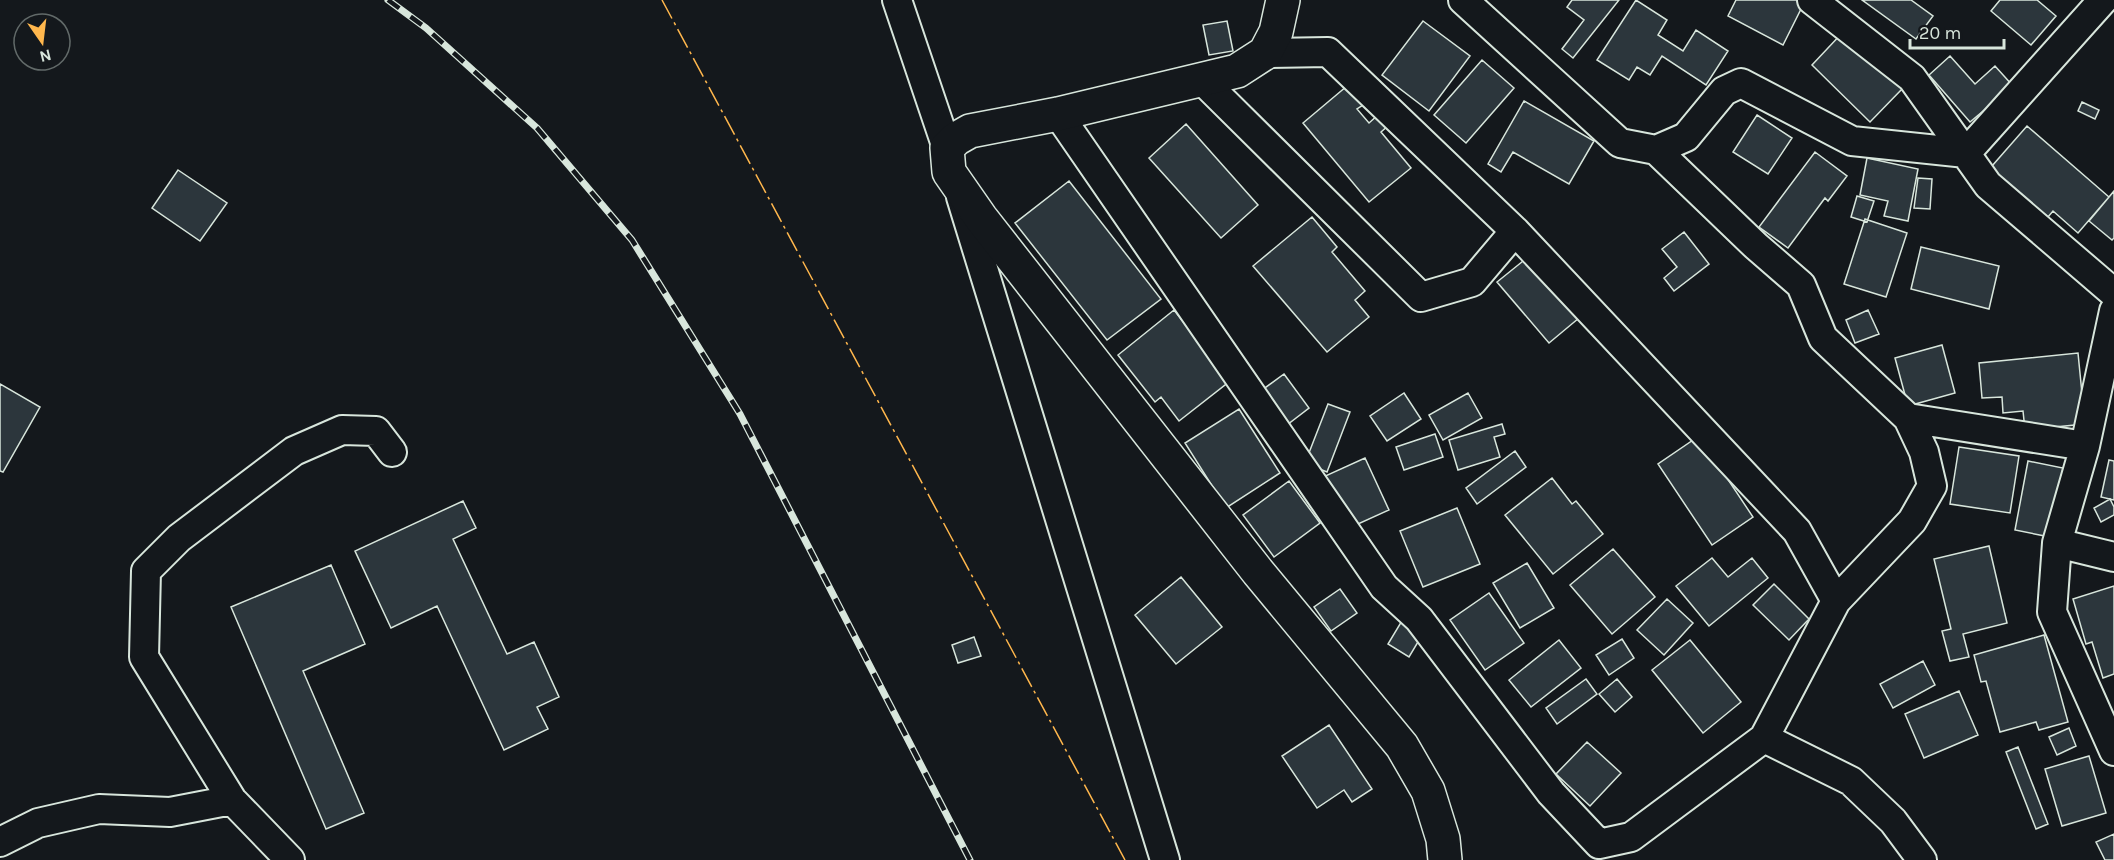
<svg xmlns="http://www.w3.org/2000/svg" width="2114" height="860" font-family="Karla,sans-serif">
	<rect width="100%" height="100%" fill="#14181c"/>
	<!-- building -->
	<path fill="#2c363c" stroke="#d8e6dc" stroke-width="1.5" d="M1572,0H1619L1573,58L1562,49L1584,20L1567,7Z
		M1636,0L1667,20L1658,35L1683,51L1696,30L1728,51L1706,85L1662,56L1650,75L1637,67L1629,80L1597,60Z
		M1736,0H1803L1805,1L1783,45L1728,16Z
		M1862,0H1911L1933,16L1916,39Z
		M2000,0H2037L2056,16L2031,45L1991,11Z
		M1227,21L1233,51L1209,55L1203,25Z
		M1423,21L1470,56L1429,111L1382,75Z
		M1843,32L1902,89L1870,122L1812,65Z
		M1950,56L1975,84L1995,66L2013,86L1970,122L1929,75Z
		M1482,60L1514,88L1466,143L1434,115Z
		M1347,86L1363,105L1357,109L1369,123L1379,114L1389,125L1381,132L1411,168L1369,202L1303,123Z
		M1524,101L1594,141L1569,184L1513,152L1501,172L1488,164Z
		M2082,102L2099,110L2095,119L2078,111Z
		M1757,115L1792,138L1768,174L1733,152Z
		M1186,124L1258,205L1221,238L1149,158Z
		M2027,126L2109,197L2078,233L2053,211L2042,224L1985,174Z
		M1815,152L1847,176L1828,201L1825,198L1788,248L1759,227Z
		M1867,158L1918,169L1908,221L1884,216L1888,201L1860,195Z
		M178,170L227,203L200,241L152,208Z
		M1918,178L1932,179L1930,209L1914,208Z
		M1069,181L1161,299L1107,340L1015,223Z
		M2114,191V238L2112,240L2089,221Z
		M1857,196L1874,201L1867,222L1851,217Z
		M1312,217L1337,247L1332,252L1365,291L1355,300L1369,317L1327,352L1253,266Z
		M1865,219L1907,233L1886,297L1844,284Z
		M1684,232L1709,264L1674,291L1664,278L1677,267L1662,249Z
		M1921,247L1999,266L1989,309L1911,289Z
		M1528,257L1579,318L1549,343L1497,282Z
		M1174,310L1230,381L1179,421L1161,397L1155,402L1118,355Z
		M1868,310L1879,334L1855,343L1846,320Z
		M1942,345L1955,393L1908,406L1895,358Z
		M2078,353L2085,424L2025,430L2023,411L2003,413L2002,397L1982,398L1979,363Z
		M1284,374L1309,408L1283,428L1258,393Z
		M0,384L40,407L3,472L0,471Z
		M1404,393L1421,419L1387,441L1370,416Z
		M1468,393L1482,418L1443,440L1429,415Z
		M1328,404L1350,412L1327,472L1305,463Z
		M1239,409L1280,473L1226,508L1185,443Z
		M1502,424L1505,434L1494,437L1500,457L1458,470L1449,440Z
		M1435,434L1443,457L1404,470L1396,447Z
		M1699,436L1753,517L1712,545L1658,464Z
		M1959,447L2019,456L2010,513L1950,504Z
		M1515,451L1526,467L1477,504L1466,488Z
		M1365,458L1389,510L1347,529L1323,477Z
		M2109,460L2114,461V500L2101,497Z
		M2028,461L2063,468L2050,537L2015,530Z
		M1552,478L1572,504L1576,501L1603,534L1553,574L1505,515Z
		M1289,481L1320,523L1274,557L1243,515Z
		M2110,499L2114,507V515L2101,522L2094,508Z
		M463,501L476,528L453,539L507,654L534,642L559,697L537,707L548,729L504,750L437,606L391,628L355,551Z
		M1457,508L1480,564L1423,587L1400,531Z
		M1989,546L2007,623L1963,634L1969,657L1950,661L1942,631L1951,629L1934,559Z
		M1613,549L1655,597L1612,634L1570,585Z
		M1712,558L1728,577L1752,558L1768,578L1709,626L1676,586Z
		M1527,563L1554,608L1520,628L1493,583Z
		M331,565L365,644L303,671L364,813L326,829L231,607Z
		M1181,577L1222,627L1176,664L1135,615Z
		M1774,584L1809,619L1789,640L1753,605Z
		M2114,586V674L2103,678L2092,642L2086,644L2073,599Z
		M1340,589L1357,613L1331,631L1314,607Z
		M1489,593L1524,643L1485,670L1450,620Z
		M1667,599L1693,623L1664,655L1637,630Z
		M1403,619L1424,632L1409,657L1388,644Z
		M2044,635L2068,722L2039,730L2036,722L2000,732L1986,681L1981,682L1974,655Z
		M974,637L981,656L958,663L952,645Z
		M1622,639L1634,658L1609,675L1596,655Z
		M1559,640L1581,668L1531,707L1509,680Z
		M1690,640L1741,702L1703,733L1652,670Z
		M1923,661L1935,685L1893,708L1880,684Z
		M1586,679L1597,694L1557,724L1546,708Z
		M1617,679L1632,697L1615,712L1599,694Z
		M1959,691L1978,735L1924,758L1905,714Z
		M1329,725L1372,789L1352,802L1344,790L1317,808L1282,756Z
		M2069,728L2076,746L2057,755L2049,737Z
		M1587,742L1621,773L1590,806L1556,774Z
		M2018,747L2048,824L2036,829L2006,752Z
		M2089,756L2106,813L2062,826L2045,769Z
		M2114,834V860H2105L2096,842Z"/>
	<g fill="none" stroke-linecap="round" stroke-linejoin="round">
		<defs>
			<path id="street" d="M897,0L947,148
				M1463,0L1620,143L1656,150L1686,137L1724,91L1741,83L1852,141L1966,153L2103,0
				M1812,0L1912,78L1988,185L2114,293
				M1265,53L1328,52L1515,231L1797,531L1836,601L1764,738
				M1202,80L1421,297L1472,282L1515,231
				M1058,114L1384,587L1419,619L1551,793L1599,844L1631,837L1764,738L1851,781L1893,821L1922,860
				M1656,150L1756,246L1801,285L1823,338L1908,418L1924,452L1932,486L1912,521L1836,601
				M961,197L1165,860
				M2114,311L2085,446L2057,543L2052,612L2114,751
				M1908,418L2085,446
				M2057,543L2114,557
				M0,842L38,823L99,809L170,812L232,800
				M290,860L232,800L144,657L146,571L179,538L294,451L342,430L376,431L392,452"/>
			<path id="secondary" d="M1283,0L1276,32L1265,53L1237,71L1058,114L970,131L956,139L947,148L949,172L981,218L1258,572L1402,746L1428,791L1443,839L1445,860"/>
		</defs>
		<!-- street casing -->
		<use href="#street" stroke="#d8e6dc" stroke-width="32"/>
		<!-- secondary casing -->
		<use href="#secondary" stroke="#d8e6dc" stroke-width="36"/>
		<!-- street -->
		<use href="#street" stroke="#14181c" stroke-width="28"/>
		<!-- secondary -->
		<use href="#secondary" stroke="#14181c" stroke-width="33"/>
		<defs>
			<path id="rail" d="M388,0L426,28L537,128L632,240L740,414L970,860"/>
		</defs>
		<!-- rail casing -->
		<use href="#rail" stroke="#d8e6dc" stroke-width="7"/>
		<!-- rail -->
		<use href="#rail" stroke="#14181c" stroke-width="4.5" stroke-dasharray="14" stroke-linecap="butt"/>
		<!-- power -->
		<path stroke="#ffb74d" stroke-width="1.5" stroke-dasharray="21 4.5 3 4.5" stroke-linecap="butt" d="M662,0L1125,860"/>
	</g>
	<!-- north arrow -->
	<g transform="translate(42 42) rotate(166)"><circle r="28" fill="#14181c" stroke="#626a69" stroke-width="1.5"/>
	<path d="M0-4.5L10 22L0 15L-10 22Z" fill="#ffb74d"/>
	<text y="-9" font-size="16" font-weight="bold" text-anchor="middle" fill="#d8e6dc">N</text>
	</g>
	<!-- scale -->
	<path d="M1910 39v9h94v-9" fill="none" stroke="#d8e6dc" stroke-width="3"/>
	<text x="1919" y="39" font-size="18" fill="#d8e6dc" stroke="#14181c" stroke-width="4.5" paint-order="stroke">20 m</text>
</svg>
